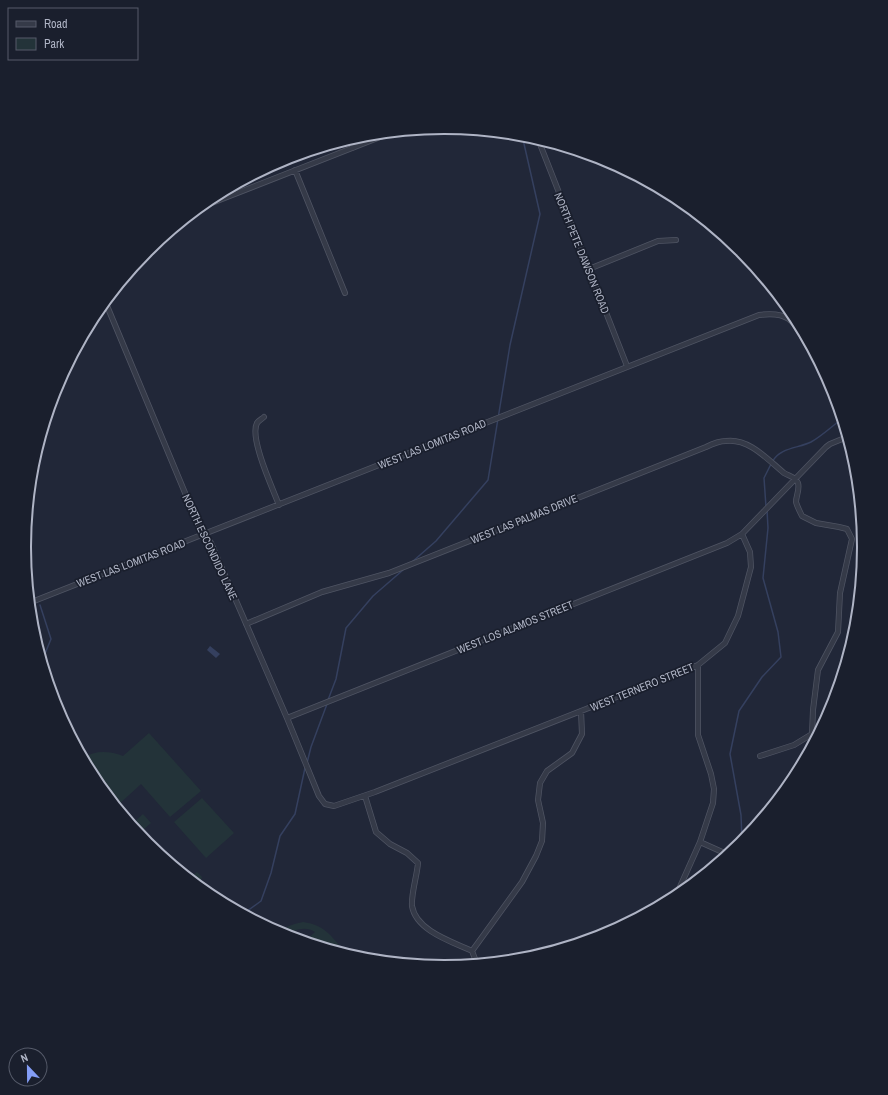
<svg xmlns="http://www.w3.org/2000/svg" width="888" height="1095" font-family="'Archivo Narrow',sans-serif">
	<rect width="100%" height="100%" fill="#212738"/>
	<!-- green -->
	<path fill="#233339" d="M149,733L201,791L170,817L141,784L116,807L95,781L83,758C95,750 110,751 123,756Z
		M202,798L234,833L206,858L174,822Z
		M143,814L151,823L138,834L131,825Z
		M197,872L202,877L199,887L189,879Z
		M303,922C326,925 333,938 347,955L304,942L315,932C306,926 294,929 286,936L279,933C285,926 294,924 303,922Z"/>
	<!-- water -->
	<path fill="#35405f" d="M210,646L220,654L216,658L207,650Z"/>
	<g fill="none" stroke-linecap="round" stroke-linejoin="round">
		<!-- stream -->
		<path stroke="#35405f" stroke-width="1.5" d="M773,461C779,448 799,448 811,442C822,436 832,426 842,419
			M766,507L764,478L771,464
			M412,562L436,541L488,480L510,345L540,214L522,135
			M40,605L51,639L42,661
			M328,700L336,679L346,628L373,596L403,570
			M307,763L311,747L327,704
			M738,847L742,840L741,815L730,754L739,711L762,677L781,657L778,632L763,578L768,528L767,510
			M243,914L261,901L271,873L280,836L295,814L305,768"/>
		<defs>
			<path id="minor" d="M350,139L353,148
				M538,139L627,366
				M295,170L345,293
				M199,208L393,132
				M589,269L658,241L676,240
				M105,301L198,524L211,543L287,718L319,796L325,804L334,806L375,792L698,665L725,643L738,616L751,567L750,552L742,534L826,447L830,444L847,437
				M264,417C262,419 259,420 257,423C249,438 273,489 279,505
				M29,603L759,315C802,309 795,336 817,359
				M246,624L322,592L389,573L706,447C712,444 719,441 726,441C749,438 767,459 784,473C789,476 796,477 798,483C800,489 796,496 796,502C797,506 800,512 802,516L816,523L839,527L847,529L852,539L840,593L838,632L818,670L813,710L812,734
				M287,718L727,543L742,534
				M760,756L794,745L812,734
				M365,796L376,832L390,844L407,853L418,863C417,876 411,894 412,906C416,931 453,942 472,951L477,964
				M700,842L729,855
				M675,898L700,842L713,803L714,789L711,774L698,735V665
				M472,951L522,882L536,856L542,841L543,823L538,800L540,783L547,771L572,753L582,734L581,711"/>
		</defs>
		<!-- minor casing -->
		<use href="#minor" stroke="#4f5463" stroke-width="6"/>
		<!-- minor -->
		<use href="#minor" stroke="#353a48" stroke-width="4.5"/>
	</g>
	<g text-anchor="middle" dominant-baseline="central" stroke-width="3.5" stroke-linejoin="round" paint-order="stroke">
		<!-- street labels -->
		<g font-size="11" fill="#afb4c5" stroke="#1a1f2d">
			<text transform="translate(582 253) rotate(68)">NORTH PETE DAWSON ROAD</text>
			<text transform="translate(432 444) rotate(-22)">WEST LAS LOMITAS ROAD</text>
			<text transform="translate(524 519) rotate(-22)">WEST LAS PALMAS DRIVE</text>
			<text transform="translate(210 547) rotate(65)">NORTH ESCONDIDO LANE</text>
			<text transform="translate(131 563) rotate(-21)">WEST LAS LOMITAS ROAD</text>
			<text transform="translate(515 627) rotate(-22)">WEST LOS ALAMOS STREET</text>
			<text transform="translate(642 687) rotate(-22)">WEST TERNERO STREET</text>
		</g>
	</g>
	<!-- crop -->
	<path d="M0 0H888V1095H0ZM31 547a413 413 0 1 1 826 0a413 413 0 1 1-826 0Z" fill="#1a1f2d" fill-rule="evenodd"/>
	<path fill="none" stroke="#afb4c5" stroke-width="2" d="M31 547a413 413 0 1 1 826 0a413 413 0 1 1-826 0Z"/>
	<!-- legend -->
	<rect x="8" y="8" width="130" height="52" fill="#1a1f2d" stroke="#565b6a"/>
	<rect x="16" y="21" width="20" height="6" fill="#353a48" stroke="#565b6a"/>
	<text x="44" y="28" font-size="12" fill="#afb4c5">Road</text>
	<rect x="16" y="38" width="20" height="12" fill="#233339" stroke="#565b6a"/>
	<text x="44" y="48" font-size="12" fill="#afb4c5">Park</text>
	<!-- north arrow -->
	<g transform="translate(28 1067) rotate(338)"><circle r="19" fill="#1a1f2d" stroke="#565b6a"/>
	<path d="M0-3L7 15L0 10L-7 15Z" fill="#839df6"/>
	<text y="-6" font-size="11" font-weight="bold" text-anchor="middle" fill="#afb4c5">N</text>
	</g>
</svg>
